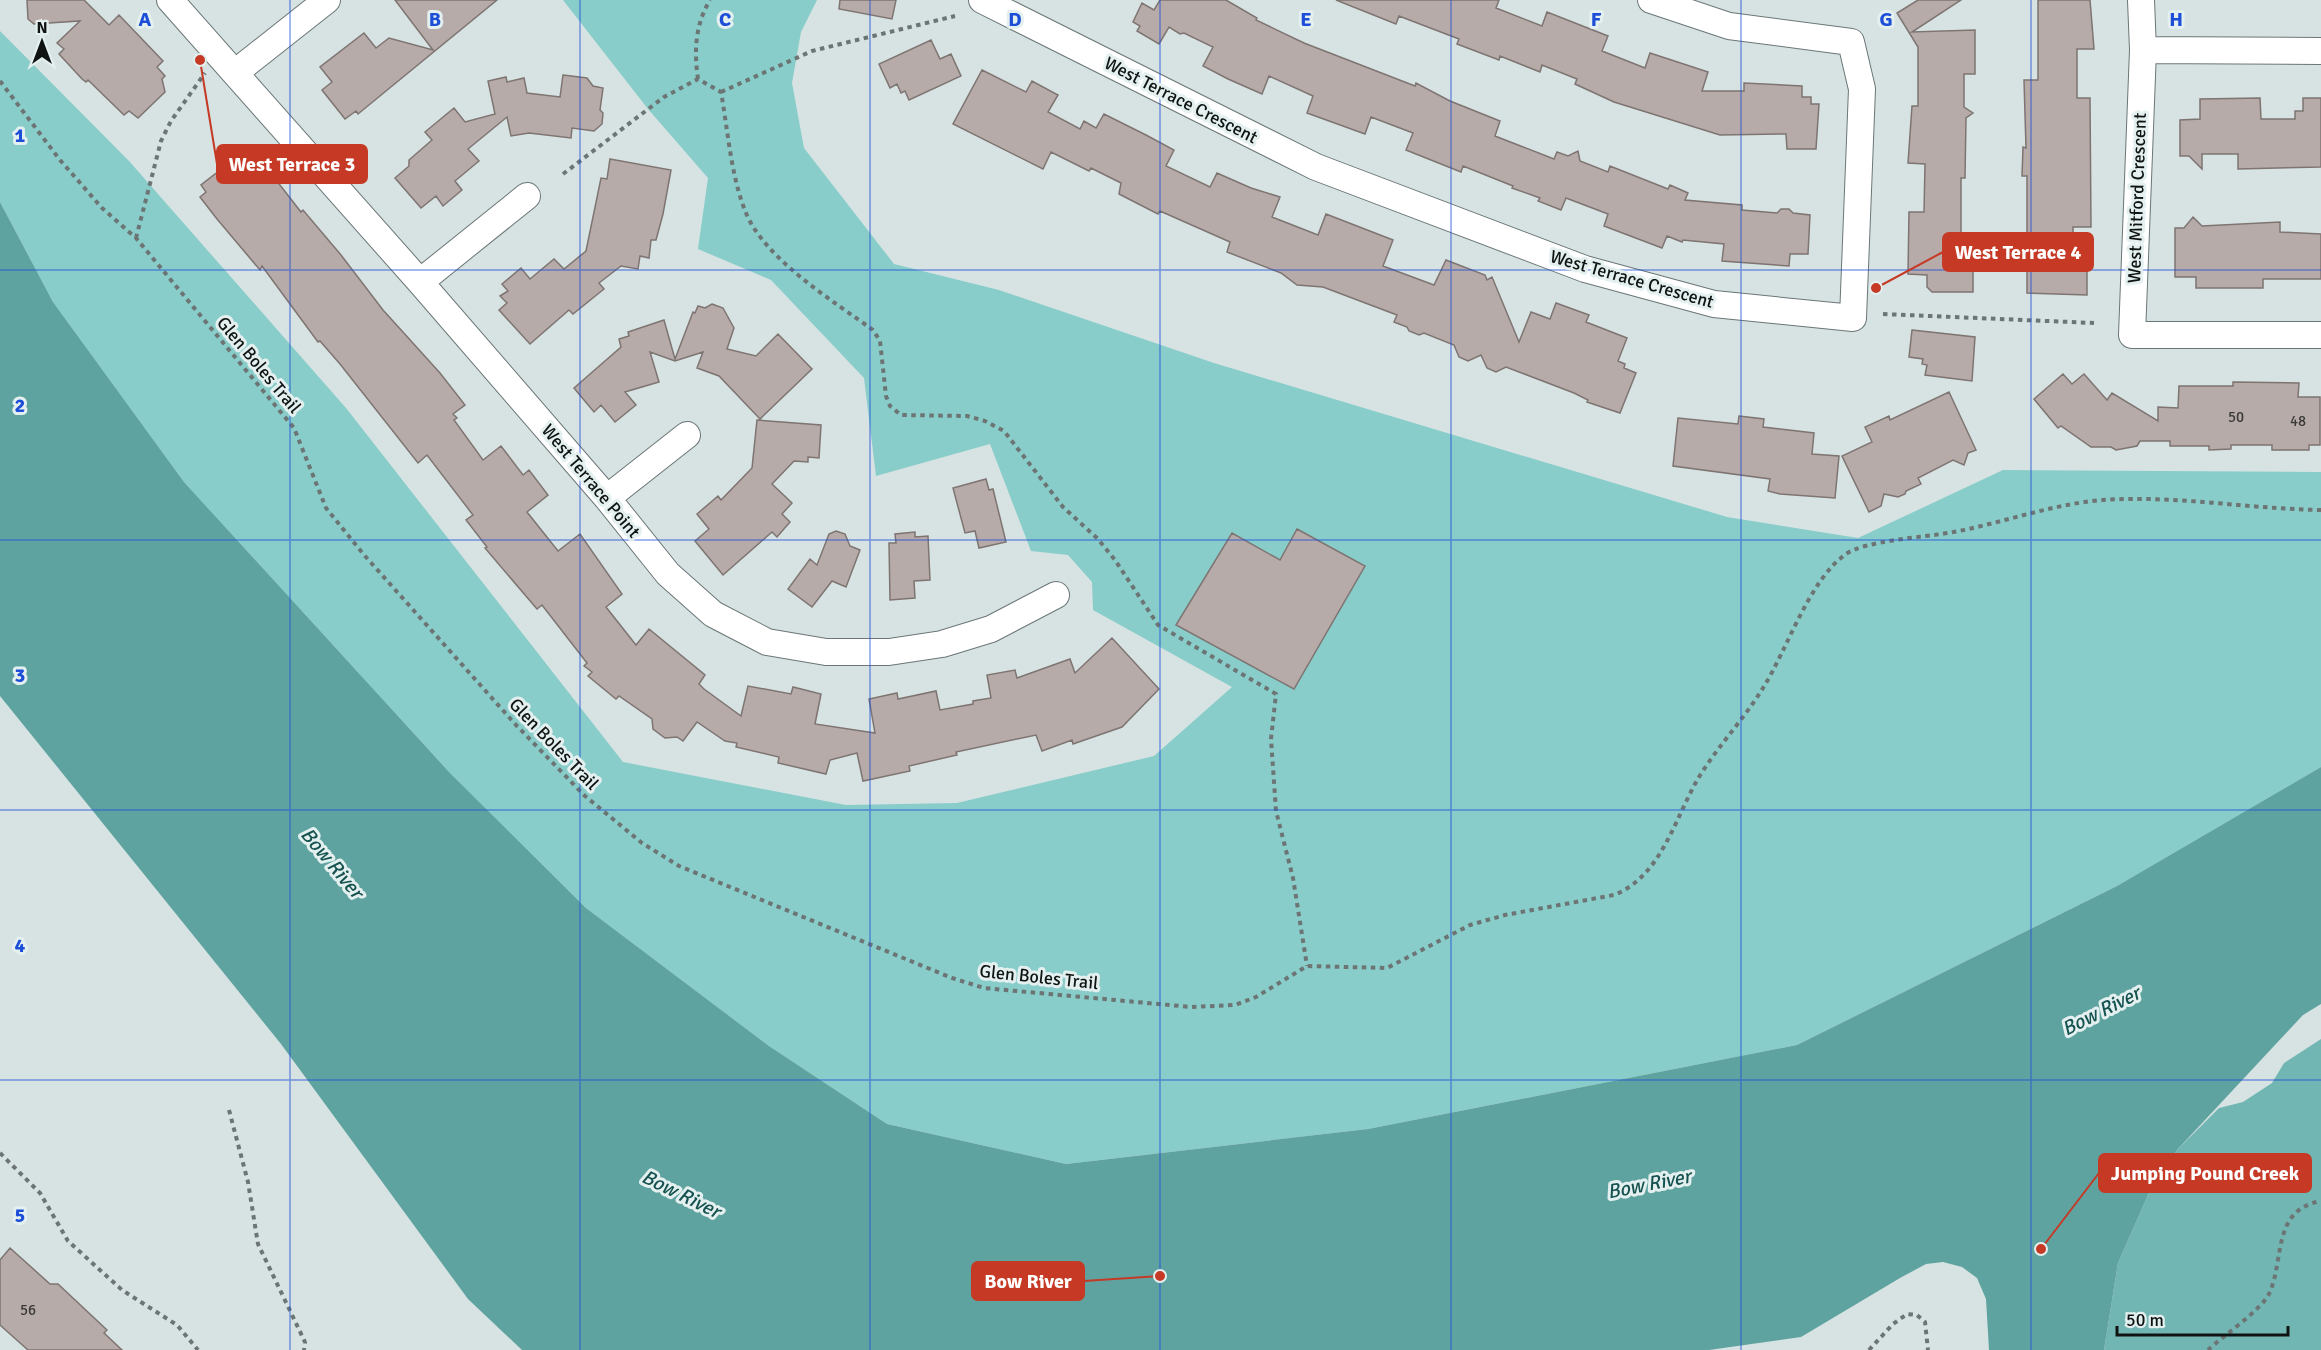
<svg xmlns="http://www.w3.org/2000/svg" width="2321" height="1350" font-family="Signika,sans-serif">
	<rect width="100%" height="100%" fill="#d6e3e2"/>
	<!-- green -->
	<path fill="#88cdca" d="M563,0H817L801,32L792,83L804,148L894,264L999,290L1214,363L1727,517L1858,538L2003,470L2321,472V767L2117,886L1797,1045L1368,1129L1066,1164L887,1124L769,1046L586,908L450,773L184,482L53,302L0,202V31L129,161L346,408L623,762L846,805L957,803L1154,756L1232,687L1093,610L1092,582L1068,555L1031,551L990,444L876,476L864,378L771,280L698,249L708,178L648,109Z"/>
	<!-- forest -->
	<path fill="#72b6b3" d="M2321,1039V1350H2104L2118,1263L2151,1188L2177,1150L2219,1108L2243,1102L2272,1083L2284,1063Z"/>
	<!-- water -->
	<path fill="#5fa3a0" d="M0,202L53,302L184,482L450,773L586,908L769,1046L887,1124L1066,1164L1368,1129L1797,1045L2117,886L2321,767V1004L2303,1015L2177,1150L2151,1188L2118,1263L2104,1350H1989L1986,1299L1977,1278L1962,1267L1943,1262L1926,1264L1900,1278L1801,1337L1709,1350H522L468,1299L281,1044L0,696Z"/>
	<!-- building -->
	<path fill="#b6aba8" stroke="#7e7472" stroke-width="1.5" d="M27,0H84L109,25L119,15L163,61L157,67L165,76L162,79L165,92L138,118L129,111L124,115L88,80L86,82L82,79L59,54L64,49L57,43L80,21L34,24L28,19Z
		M395,0H497L358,114L356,111L345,119L322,90L332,82L320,67L364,33L376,48L389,38L433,50Z
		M840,0H896L892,19L839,9Z
		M1160,0H1226L1257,18L1256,20L1304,43L1415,86L1416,83L1450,101L1500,121L1495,136L1554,159L1557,152L1568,156L1578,151L1580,161L1608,172L1610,166L1668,189L1670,185L1688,193L1685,200L1742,205V210L1777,213L1781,209H1789L1793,213L1810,215L1808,254H1790L1789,266L1722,261L1724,244L1683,240L1682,242L1667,236L1662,248L1604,226L1608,214L1566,198L1561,210L1538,201L1540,198L1512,188L1513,186L1463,166L1461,172L1406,150L1413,133L1371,117L1365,134L1307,113L1313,96L1269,76L1262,94L1228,79L1203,66L1213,47L1184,33L1180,34L1169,27L1159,44L1137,31L1140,26L1133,22L1142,3L1154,10Z
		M1336,0H1499L1496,8L1542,26L1547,12L1608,36L1602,51L1645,68L1650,53L1708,72L1702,91H1744V83L1802,86V97H1811V104H1819L1816,149H1787L1786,134L1720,135L1614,102L1575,84L1577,79L1542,65L1540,72L1500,56L1499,60L1457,44L1459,39L1399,16L1396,24Z
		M1918,0H1961L1912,32L1975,30V74H1964V107L1973,113L1966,118L1965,178H1961V253H1973V292H1932L1927,287V275L1908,274L1909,212H1924L1925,164L1908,163L1912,106H1918V47L1897,13Z
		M2038,0H2090L2094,49H2077V98H2090L2091,227H2073V270H2087V295L2027,293V176H2022L2023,147L2026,148L2024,80H2038Z
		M931,40L940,59L951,54L961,76L909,100L905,91L901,93L897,84L890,88L879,64Z
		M982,70L1026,92L1032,81L1058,95L1048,112L1080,129L1084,121L1096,128L1104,114L1146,135L1174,150L1166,166L1210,187L1217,173L1251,188L1280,197L1272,217L1318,235L1326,214L1393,240L1383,266L1434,285L1446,260L1485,275L1487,280L1492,277L1519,342L1531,312L1550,319L1556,303L1589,315L1586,322L1627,338L1618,361L1625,364L1624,368L1636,373L1620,413L1587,402L1588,400L1574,393L1506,367L1496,372L1487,368L1481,355L1468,361L1459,357L1454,345L1424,333L1419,335L1409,331L1407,327L1394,322L1397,315L1323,287L1297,285L1281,273L1227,252L1230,242L1160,211L1158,214L1119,194L1121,183L1091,168L1089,171L1051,152L1043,169L953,124Z
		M563,75L587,78L593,86L603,88L600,110L603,113L602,124L594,131L572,128L571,138L529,133L511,136L507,117L468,149L479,161L455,181L462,190L443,206L436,196L421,208L395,178L409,166V160L432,140L425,132L454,108L465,122L495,114L488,81L506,77L507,82L524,78L527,93L560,97Z
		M2260,98L2261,119H2295V111H2303V98H2321V167L2238,169V154H2202V169L2189,156H2180V120L2200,119V99Z
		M610,159L671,170L663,214L656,240H651L649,258L640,256L638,269L621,266L599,283L604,289L573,314L569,310L530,344L499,310L507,303L500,296L508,291L502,284L521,268L530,279L554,259L564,269L586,251L601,178L607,179Z
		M233,160L245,176L262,162L301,212L303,210L341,255L383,310L440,373L465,405L453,414L457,418L454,420L483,460L501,446L523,475L529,470L548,495L527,512L558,551L580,534L622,594L606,607L636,645L649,629L705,675L699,684L704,689L741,716L748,686L791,694L793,687L821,694L815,724L875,733L869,699L897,693L898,699L936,691L940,710L973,704V701L991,698L987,675L1015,670L1017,678L1070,659L1075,673L1112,638L1159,689L1122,727L1073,744L1072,740L1042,751L1036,735L956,752L957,755L909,766L910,771L863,781L857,753L830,760L826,774L778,763L779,757L736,747L737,743L725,741L697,722L683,741L677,737L665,738L653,729L652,719L619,696L616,699L588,676L592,672L584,666L587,663L542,605L537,609L485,548L487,547L466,520L473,515L427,455L418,463L340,364L320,341L318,342L262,266L260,270L217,219L200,197L206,192L201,185Z
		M2193,217L2202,226L2280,222V232L2321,234V279H2263V288H2196V277H2175V228H2184Z
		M712,304L723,308L734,328L727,349L756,356L778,334L812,369L760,419L719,376L697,368L703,352L675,361L650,352L659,382L625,392L636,405L615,422L601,405L594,412L574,388L621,347L619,339L629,336L628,332L664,320L675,359L693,312L695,313L698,306L705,308Z
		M1912,330L1975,337L1972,381L1925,375L1927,365L1922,364L1923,359L1909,357Z
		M2063,374L2072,384L2084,374L2107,400L2112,393L2158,421V407L2178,408L2179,386H2233V382L2299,383L2298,397H2320V445H2309V450H2272V445H2231V449L2209,450V446H2170V441H2140L2137,446L2116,450L2111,447H2091L2061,426L2058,428L2034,399Z
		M1949,392L1976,450L1968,453L1964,465L1953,460L1918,478L1921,484L1906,491L1905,494L1898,497L1884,494L1881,506L1869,512L1842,456L1872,442L1865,427L1889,416L1890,420Z
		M1739,416L1764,419L1763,427L1814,433L1812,454L1839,456L1835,498L1780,494L1768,491L1770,479L1673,466L1678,418L1738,424Z
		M757,420L821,425L819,458L808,457V462L794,461L772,484L792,503L782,514L790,522L777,537L772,532L723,575L695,541L709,529L697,514L718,496L721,500L752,468Z
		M986,479L989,490L993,489L1006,542L979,548L975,531L965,533L953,488Z
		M1297,529L1365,566L1294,689L1176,625L1232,533L1280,560Z
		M836,531L845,534L850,546L860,550L846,587L832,581L812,607L788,589L810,559L817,565L829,534Z
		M915,532V537L928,536L930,580L914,581L915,598L890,600L889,543H896L895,534Z
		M10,1248L50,1284H58L107,1330L104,1333L122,1350H28L0,1325V1260Z"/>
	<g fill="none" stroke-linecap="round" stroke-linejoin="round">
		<defs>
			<path id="street" d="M170,0L420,282L607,498L668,574L713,614L767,642L826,652H889L942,644L991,629L1056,595
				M982,0L1316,167L1585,269L1714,304L1853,318L1862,89L1851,42L1729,26L1651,0
				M2141,0L2143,50L2132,335H2321
				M2143,50L2321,51
				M236,72L327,0
				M420,282L527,196
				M607,498L687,435"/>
		</defs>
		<!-- street casing -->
		<use href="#street" stroke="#6b7676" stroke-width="28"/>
		<!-- path -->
		<path stroke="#6c7574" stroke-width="4" stroke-dasharray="4.5 4.5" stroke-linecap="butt" d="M698,79C694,51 695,25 710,0
			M0,81L60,160L102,208L136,238L294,428L326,508L365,556L516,725L585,796L642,843L679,866L952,978L984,988L1191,1007L1235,1005L1256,997L1307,966L1387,968L1470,925L1505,915L1614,895C1662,876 1675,817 1699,777C1718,746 1744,719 1763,688C1787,650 1809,580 1846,554C1864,541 1924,537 1948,533C2000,524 2051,504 2103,500C2176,495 2249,509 2321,510
			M721,92L812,51L955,16
			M563,174L664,97L698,79L721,92C728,131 731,177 746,213C765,259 833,301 873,330L880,341L886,396L890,406L901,415L967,416L985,421L1004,431L1063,507L1098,539L1115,560L1158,625L1276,694L1271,739L1276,811L1293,878L1307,966
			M136,238L161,141L171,121L205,73
			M1883,314L2094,323
			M229,1110L248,1182L258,1244L305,1342L304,1350
			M0,1153L40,1193L68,1241L122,1290L177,1325L198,1350
			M1869,1350L1893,1324L1907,1314L1917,1315L1925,1322L1928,1350
			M2208,1350C2223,1336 2261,1310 2269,1294C2285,1260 2271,1210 2321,1201"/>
		<!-- street -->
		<use href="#street" stroke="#fff" stroke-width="26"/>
	</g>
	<!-- grid -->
	<path fill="none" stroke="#1d4ed8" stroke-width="1.5" stroke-opacity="0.55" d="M290,0V1350M580,0V1350M870,0V1350M1160,0V1350M1451,0V1350M1741,0V1350M2031,0V1350M0,270H2321M0,540H2321M0,810H2321M0,1080H2321"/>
	<g text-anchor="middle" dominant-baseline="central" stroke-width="6" stroke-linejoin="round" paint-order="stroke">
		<!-- number labels -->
		<g font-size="15" fill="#393a38">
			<text x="2236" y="417">50</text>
			<text x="2298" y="421">48</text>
			<text x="28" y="1310">56</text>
		</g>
		<!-- street labels -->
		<g font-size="18" fill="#0f1413" stroke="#e3f0ef">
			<text transform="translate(1181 100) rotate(27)">West Terrace Crescent</text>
			<text transform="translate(2137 198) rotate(-88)">West Mitford Crescent</text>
			<text transform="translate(1632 279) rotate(16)">West Terrace Crescent</text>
			<text transform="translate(259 365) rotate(50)">Glen Boles Trail</text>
			<text transform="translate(591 481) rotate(50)">West Terrace Point</text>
			<text transform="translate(554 744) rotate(46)">Glen Boles Trail</text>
			<text transform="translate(1039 977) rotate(6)">Glen Boles Trail</text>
		</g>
		<!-- water labels -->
		<g font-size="20" font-style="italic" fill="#165250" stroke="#e3f0ef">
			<text transform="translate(332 863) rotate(50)">Bow River</text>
			<text transform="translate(2101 1011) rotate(-27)">Bow River</text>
			<text transform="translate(1649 1184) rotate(-11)">Bow River</text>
			<text transform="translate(681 1194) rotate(26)">Bow River</text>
		</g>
	</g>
	<g font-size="20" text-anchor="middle" font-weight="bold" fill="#1d4ed8" stroke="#e3f0ef" stroke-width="6" stroke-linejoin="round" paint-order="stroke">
		<text x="145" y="26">A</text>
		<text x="435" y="26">B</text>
		<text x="725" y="26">C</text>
		<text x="1015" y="26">D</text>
		<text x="1306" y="26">E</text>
		<text x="1596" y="26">F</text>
		<text x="1886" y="26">G</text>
		<text x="2176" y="26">H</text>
		<text x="20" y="142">1</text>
		<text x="20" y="412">2</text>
		<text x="20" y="682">3</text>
		<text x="20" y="952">4</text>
		<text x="20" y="1222">5</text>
	</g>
	<!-- callouts -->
	<path fill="none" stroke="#c53925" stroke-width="2" d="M200 60L217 164M1876 288L1943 252M2041 1249L2099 1173M1160 1276L1084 1281"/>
	<g fill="#c53925" stroke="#e3f0ef" stroke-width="2">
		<circle cx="200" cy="60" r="6"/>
		<circle cx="1876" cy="288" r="6"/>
		<circle cx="2041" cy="1249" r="6"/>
		<circle cx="1160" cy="1276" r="6"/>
	</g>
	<g fill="#c53925" stroke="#c53925" stroke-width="2">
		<rect x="217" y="145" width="150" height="38" rx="6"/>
		<rect x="1943" y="233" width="150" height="38" rx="6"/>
		<rect x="2099" y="1154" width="212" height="38" rx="6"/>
		<rect x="972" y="1262" width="112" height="38" rx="6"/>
	</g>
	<g font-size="20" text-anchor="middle" font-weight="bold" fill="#fff">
		<text x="292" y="171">West Terrace 3</text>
		<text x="2018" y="259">West Terrace 4</text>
		<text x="2205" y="1180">Jumping Pound Creek</text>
		<text x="1028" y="1288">Bow River</text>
	</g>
	<!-- north arrow -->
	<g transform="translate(42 42)" stroke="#e3f0ef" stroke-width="4.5" paint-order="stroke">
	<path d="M0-4.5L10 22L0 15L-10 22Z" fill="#0f1413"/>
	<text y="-9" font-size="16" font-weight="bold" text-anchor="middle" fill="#0f1413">N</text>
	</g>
	<!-- scale -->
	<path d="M2117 1326v9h171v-9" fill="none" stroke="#0f1413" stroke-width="3"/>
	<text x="2126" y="1326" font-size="18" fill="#0f1413" stroke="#e3f0ef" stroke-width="4.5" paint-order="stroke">50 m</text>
</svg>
